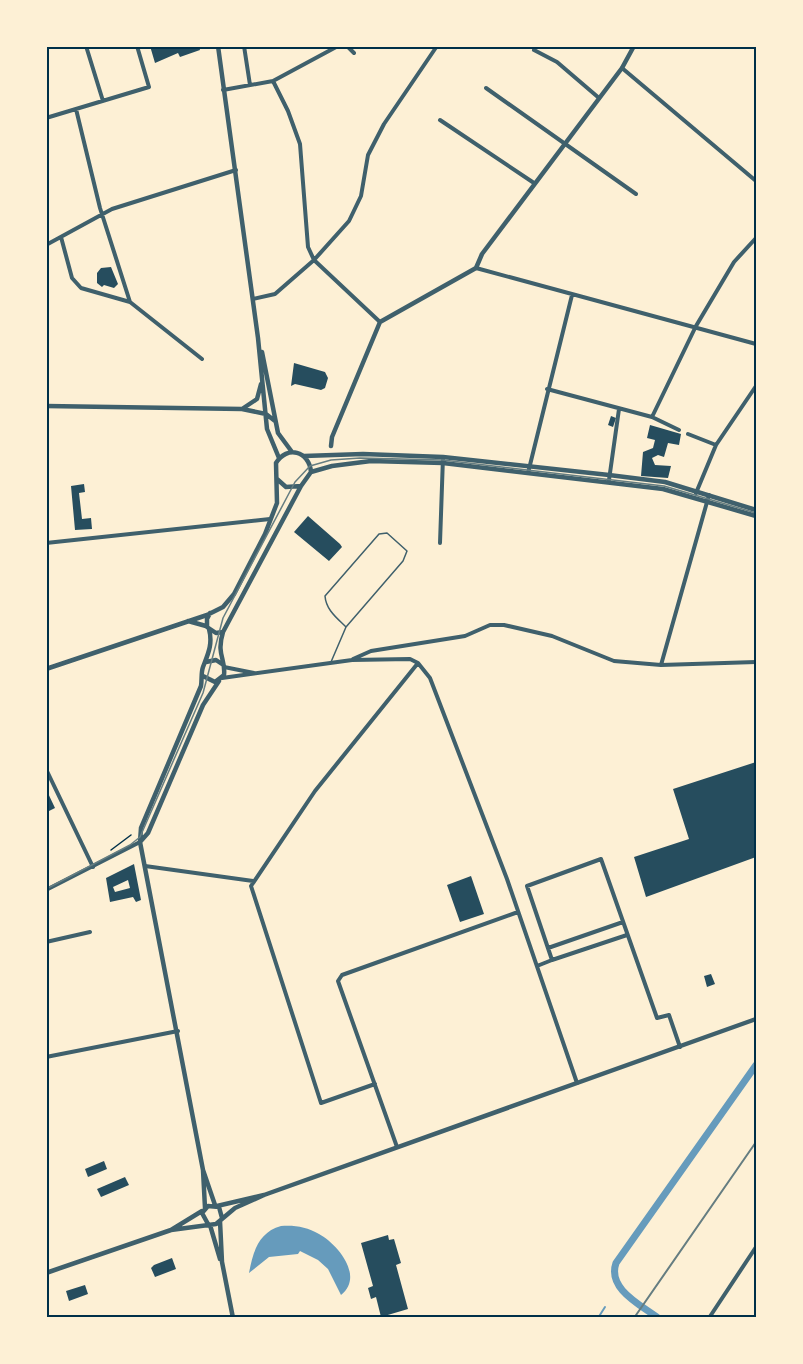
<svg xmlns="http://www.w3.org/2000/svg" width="803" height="1364" font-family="Figtree,sans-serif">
	<rect width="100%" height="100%" fill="#fdf0d5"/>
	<!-- water -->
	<path fill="#669bbc" d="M281,1226C295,1225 307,1227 319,1234C339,1245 364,1277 341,1295L328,1269L318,1260L300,1251L298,1254L269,1257L249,1273C253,1251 259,1232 281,1226Z"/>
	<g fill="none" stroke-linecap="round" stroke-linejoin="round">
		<!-- stream -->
		<path stroke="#669bbc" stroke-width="2" d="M598,1318L605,1307"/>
		<!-- canal -->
		<path stroke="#669bbc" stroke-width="7" d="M658,1318C641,1305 607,1289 616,1263L756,1065"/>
	</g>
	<!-- building -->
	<path fill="#264d5e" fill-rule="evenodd" d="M150,46H199L200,50L180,57L178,53L155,63Z
		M111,267L118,284L114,288L104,285L102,287L97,283V273L101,268Z
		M294,363L325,372L328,378L325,388L321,390L295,384L291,386Z
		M611,416L616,418L613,427L608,425Z
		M650,425L681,434L679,445L668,443L664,457L658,455L652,458L655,465L671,466L668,478L641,476L643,452L653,448L655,440L647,438Z
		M84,484L85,492L79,493L82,519L91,518L92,529L75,530L71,486Z
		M308,516L340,544L342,547L329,561L294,532Z
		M756,762V857L646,897L634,857L689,839L673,789Z
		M46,789L55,808L47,812L46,810Z
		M134,864L141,900L136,902L133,897L110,902L106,878ZM128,880L130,888L115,892L113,887Z
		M471,876L484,914L460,922L447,885Z
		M711,974L715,984L707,987L704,976Z
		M104,1161L107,1169L88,1177L85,1169Z
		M125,1177L129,1185L101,1197L97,1189Z
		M388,1235L389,1240L394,1239L401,1263L396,1265L408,1309L381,1317L376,1297L371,1299L368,1288L373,1286L361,1243Z
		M172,1258L176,1269L155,1277L151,1268L154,1265Z
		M85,1285L88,1294L69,1301L66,1291Z"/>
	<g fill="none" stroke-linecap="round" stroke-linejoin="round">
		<!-- path -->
		<path stroke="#003049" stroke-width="1.5" d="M111,850L131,835"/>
		<!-- service -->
		<path stroke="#3f606c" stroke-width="1.5" d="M331,662L346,627L403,561L407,551L387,533L379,534L325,596C326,610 337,618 346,627"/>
		<!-- minor -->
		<path stroke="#3f606c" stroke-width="4" d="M86,46L103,101
			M244,46L250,85
			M347,46L354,53
			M534,50L557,62L599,98
			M622,68L756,181
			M273,81L288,111L300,144L308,247L314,260L380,322
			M486,88L636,194
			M223,90L273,81L338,46
			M76,109L100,208L130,302
			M46,118L149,87L137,46
			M440,120L534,183
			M61,237L72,278L81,288L130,302L202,359
			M46,245L112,209L236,170
			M476,268L756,344
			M253,299L275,294L314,260L349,221L361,196L368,155L384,124L437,46
			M547,389L652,417L679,430
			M652,417L696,326L734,262L756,238
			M688,434L716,445
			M528,473L572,295
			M609,480L619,409
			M696,493L716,445L756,386
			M46,543L270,519
			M440,543L443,457
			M353,659L371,651L465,636L490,625H504L552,636L614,661L661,665L756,662
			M661,665L709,495
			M224,667L254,673
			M222,678L352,660L410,659L418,663L430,678L507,879L577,1083
			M46,769L93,867
			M145,866L253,881
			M46,890L140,842
			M46,942L90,932
			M548,948L623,922
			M552,960L627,935
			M537,966L552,960L527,886L601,859L657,1018L669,1015L680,1047
			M46,1057L178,1031
			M375,1084L321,1103L251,886L315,791L418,663
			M397,1147L338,981L342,975L518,912
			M709,1318L756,1247"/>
		<!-- tertiary -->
		<path stroke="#3f606c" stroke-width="4.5" d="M218,46L258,338L267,429L279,458
			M262,352L278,433L292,452
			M46,406L242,409L266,414L275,421
			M242,409L257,399L261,384
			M331,446L332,437L380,322L476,268L482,254L622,68L634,46
			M304,456L363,454L443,457L609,475L665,482L756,510
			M311,472L332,466L371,461L443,463L663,489L756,516
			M210,613L207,619V627L216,633L223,632
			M188,621L206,626
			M209,629C213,644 208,654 203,667C201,672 202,680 201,686L141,828L140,842L203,1170L215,1205
			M206,662L216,660L222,664
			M46,669L207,615L223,607L234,594L265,534L277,503L276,463C287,445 309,451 311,472L301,486L286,487L277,479
			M203,676L215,682L224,675C226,659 216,655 223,632L301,486
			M140,842L148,833L203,705L219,681
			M203,1170L205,1208
			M217,1206L264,1195
			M220,1221L222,1262L233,1318
			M208,1224L202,1213L208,1206L219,1207L222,1218
			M210,1225L220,1259
			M171,1230L202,1211
			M46,1273L171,1230L216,1224L235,1208L264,1195L756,1019"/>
		<!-- tram -->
		<path stroke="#657d81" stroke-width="1.5" d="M46,889L130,845L140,837L203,693L223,618L295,482L310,466L331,460L360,458L443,460L664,486L756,513"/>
		<!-- rail -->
		<path stroke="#657d81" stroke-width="2" d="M634,1318L756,1142"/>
	</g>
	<!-- border -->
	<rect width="803" height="1364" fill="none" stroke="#fdf0d5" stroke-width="96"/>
	<rect x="48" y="48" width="707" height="1268" fill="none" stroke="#003049" stroke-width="2"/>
</svg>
